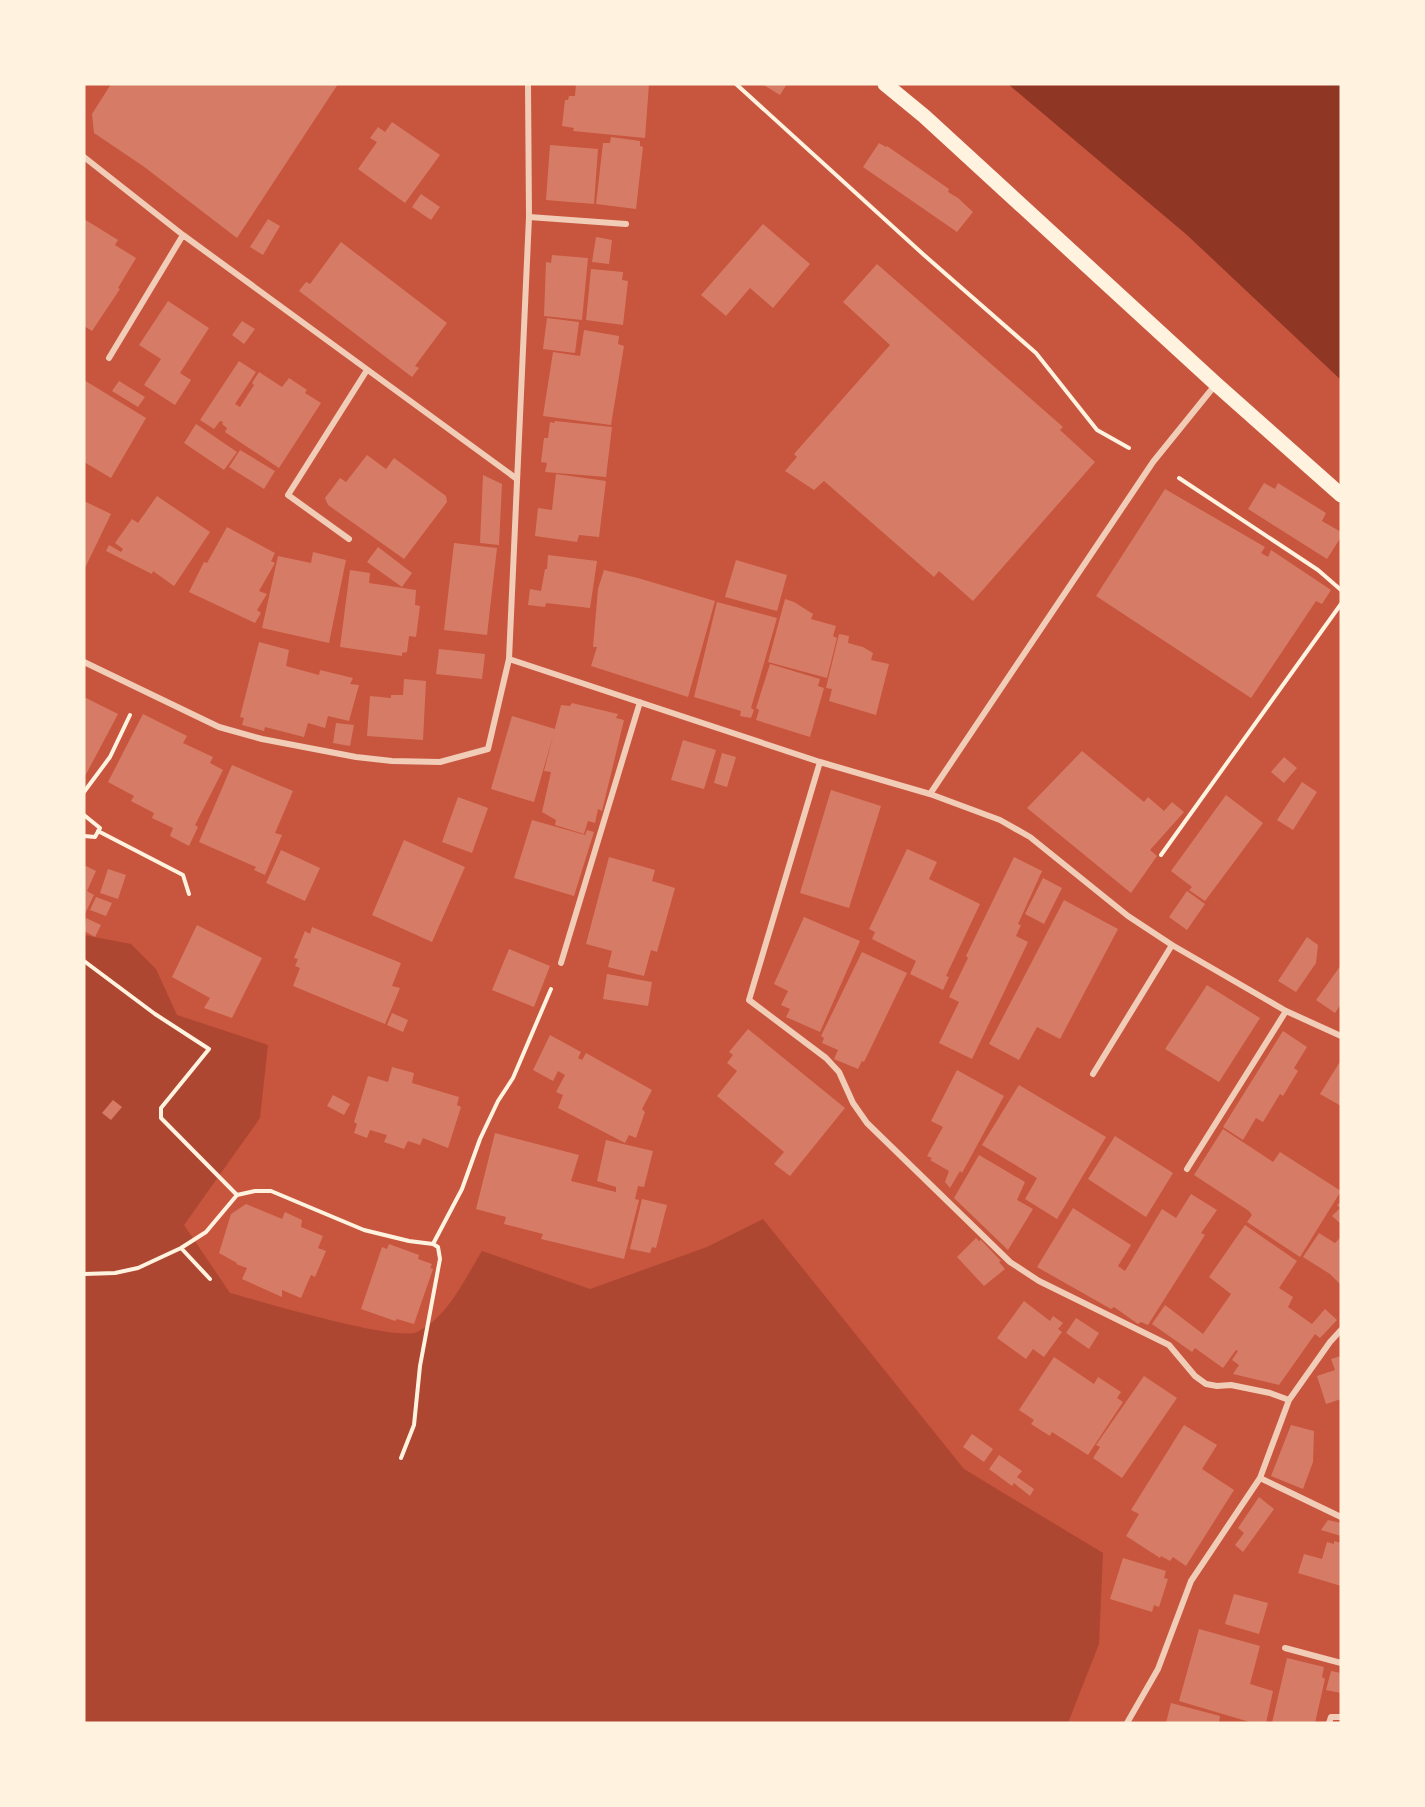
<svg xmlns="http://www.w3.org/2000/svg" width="1425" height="1807" font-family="Inter,sans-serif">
	<rect width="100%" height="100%" fill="#c8553d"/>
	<!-- green -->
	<path fill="#ae4732" d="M84,935L131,944L156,969L177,1015L268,1045L260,1118L184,1225L230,1293C260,1301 396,1342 417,1332C448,1317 464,1280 482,1251L590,1289L707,1247L763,1219L964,1469L1103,1553L1099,1644L1068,1723H84Z"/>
	<!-- water -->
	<path fill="#8f3625" d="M1008,84H1341V380L1187,235Z"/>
	<!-- building -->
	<path fill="#d67c66" d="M111,84H338L237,238L143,166L94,133L92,114Z
		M576,84H649L645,138L573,131L574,128L562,126L565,100H568L569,96H575Z
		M762,84H787L780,95Z
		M392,122L440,155L405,203L358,169L377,142L370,138L378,127L385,132Z
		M611,137L640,141V146L643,147L636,209L596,204L603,143H610Z
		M879,143L886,147L887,146L949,189L948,192L958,198L973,212L957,232L863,167Z
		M550,145L598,149L594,204L546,200Z
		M421,194L440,207L431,220L412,207Z
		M84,219L118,240L115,245L136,258L118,288L120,289L92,331L84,326Z
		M268,219L280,226L263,255L250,247Z
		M763,224L810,264L773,308L750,288L726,316L701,295Z
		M596,237L612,240L609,264L592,262Z
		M341,242L447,323L415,366L419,368L412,377L299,291L306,282L310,284Z
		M552,255L588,258L582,320L544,316L546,262L551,263Z
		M877,264L1063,427L1060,430L1095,462L973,601L939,571L934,577L824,481L814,490L785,471L797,457L794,454L890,345L843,302Z
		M591,269L623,272L622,280L628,281L623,325L586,320Z
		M168,301L209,328L180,373L191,380L175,405L144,385L161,359L139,345Z
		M547,318L579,322L575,353L543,349Z
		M242,321L255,329L244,344L232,335Z
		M584,330L619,336L618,344L624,346L611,425L543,416L553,352L580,356Z
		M239,361L256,372L235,404L240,407L254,385L252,383L259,372L282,387L289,378L307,390L305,393L321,403L279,468L225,432L227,428L222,424L223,422L220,421L214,429L200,420Z
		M84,380L146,418L111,478L84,462Z
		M119,381L145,397L138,407L112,391Z
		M555,421L612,427L606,477L545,472L547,463L541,462L544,438H548L550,422L554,423Z
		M196,424L237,452L224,470L184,443Z
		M240,450L275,471L264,489L229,467Z
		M367,455L386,469L394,458L446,496L447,502L404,559L328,505L325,498L340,478L346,482Z
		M556,474L606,481L599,537L579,535L577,542L535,536L538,508L552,510Z
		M483,475L502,484L499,545L480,543Z
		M1264,483L1275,489L1278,483L1326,513L1322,521L1341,532V537L1327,559L1248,509Z
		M1165,489L1265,547L1261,553L1268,557L1271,550L1331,590L1322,604L1316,601L1251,698L1096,596Z
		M157,496L210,532L174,586L153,571L152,574L106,551L109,545L121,552L123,549L115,543L132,519L138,523Z
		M84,501L111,514L84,570Z
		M227,527L275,553L271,561L275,563L259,591L267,594L257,610L261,613L255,623L189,592L204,562L207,563Z
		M454,543L497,548L487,635L444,630Z
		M378,547L412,573L402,587L367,562Z
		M313,552L346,560L329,643L262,628L278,556L311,563Z
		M548,555L597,561L590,608L546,603L545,607L528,605L530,589L541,591L545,569H547Z
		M736,560L787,575L777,611L725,597Z
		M350,570L370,573L369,583L416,590L415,605L420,606L416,637L409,636L407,652L402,653V656L340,647Z
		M604,570L638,578L715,601L688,697L591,666L597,647H593L598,589Z
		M785,599L794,602L813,614L811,619L836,626L833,636L837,638L827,678L768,662Z
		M717,602L777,618L751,708L754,710L751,718L740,716L741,711L694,697Z
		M839,634L849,636L848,643L863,647L873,653L871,660L889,664L876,715L829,701L832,689L826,688Z
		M259,642L289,650L286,666L319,675L320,670L353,678L350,684L359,685L349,721L328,716L325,728L308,723L304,737L265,727L264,731L242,725L244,718L240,717Z
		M439,649L485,654L482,679L436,674Z
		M770,664L820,679L818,686L824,688L810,737L756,720L759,710L756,708Z
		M404,679L426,681L423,740L367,736L370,696L391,698V695H403Z
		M84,697L118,714L84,778Z
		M572,703L618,714L616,718L624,720L602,811L598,809L595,823L588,821L584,834L555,825L556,820L542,812L551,772L544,771L561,705L570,706Z
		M143,714L187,736L183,743L213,757L210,763L223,770L195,825L198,827L189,846L170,836L173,828L152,818L154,813L131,801L134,796L108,782Z
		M512,716L555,729L534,802L491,789Z
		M336,723L354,725L350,746L333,743Z
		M683,740L716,750L704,789L671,780Z
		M1082,751L1144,802L1148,797L1164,811L1172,802L1184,812L1150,850L1157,856L1131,893L1027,808Z
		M722,753L736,757L727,787L714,783Z
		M1284,757L1297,768L1284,783L1271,772Z
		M232,765L293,791L275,833L282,835L265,875L254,870L256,867L199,842Z
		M1302,782L1317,792L1293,830L1277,820Z
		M831,790L881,806L849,908L800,893Z
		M1226,795L1263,823L1205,901L1189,890L1192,887L1171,871Z
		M458,797L488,808L472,853L442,842Z
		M532,820L585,835L587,830L594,832L574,896L514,878Z
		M404,840L465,867L432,942L372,915Z
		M907,849L937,862L929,879L980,904L946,976L949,977L943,990L910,974L916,961L872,939L875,932L869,929Z
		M281,850L320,868L305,901L266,883Z
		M609,857L655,870L652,881L675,888L657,952L651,950L644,976L608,967L612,951L586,944Z
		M1014,857L1042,871L1018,924L1021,925L1016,936L1028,942L972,1059L939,1043L959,1002L949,997L968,958L966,956Z
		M84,865L96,871L87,891L94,895L84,916Z
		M108,869L126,875L118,899L100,893Z
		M1043,878L1062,888L1044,924L1025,914Z
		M1187,891L1205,904L1187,930L1169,917Z
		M96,897L112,903L106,916L90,910Z
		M1064,900L1118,929L1060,1039L1037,1027L1019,1060L989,1044Z
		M804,917L860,941L820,1032L786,1017L790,1009L781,1005L788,991L774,984Z
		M86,918L101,925L95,937L84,931Z
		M197,925L262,958L232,1018L204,1008L210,998L172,977Z
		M312,927L401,963L392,986L400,988L385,1024L293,986L300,968L295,966L298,959L294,958L305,931L310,934Z
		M1307,937L1318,945L1316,963L1296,992L1278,981Z
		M509,949L550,966L534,1007L492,990Z
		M862,952L907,973L864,1062L862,1061L858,1069L834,1059L838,1050L822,1043L824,1038L821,1036Z
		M1341,965V1004L1335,1013L1316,1000Z
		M607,974L652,982L648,1006L603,999Z
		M1207,985L1260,1018L1219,1082L1165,1049Z
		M392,1013L408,1020L403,1032L387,1025Z
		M748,1029L845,1108L790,1176L774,1164L784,1152L717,1096L737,1071L727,1063L733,1055L729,1052Z
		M1283,1031L1307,1047L1294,1068L1298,1071L1283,1096L1280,1094L1263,1122L1256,1118L1243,1140L1223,1127Z
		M550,1035L581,1052L578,1058L582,1060L586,1053L652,1090L642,1109L645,1112L636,1138L629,1135L625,1143L558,1108L563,1095L556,1092L565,1075L558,1071L553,1081L533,1070Z
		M1341,1060V1106L1320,1094Z
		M392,1067L414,1073L412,1083L459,1097L457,1105L461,1107L448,1148L423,1138L420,1145L408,1141L404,1149L384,1142L387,1135L370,1130L367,1138L354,1133L357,1124L354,1122L368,1076L388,1082Z
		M957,1070L1004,1096L962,1173L960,1171L950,1188L945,1182L949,1171L930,1160L932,1158L927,1156L943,1127L931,1121Z
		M1019,1085L1106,1137L1057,1219L1025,1199L1037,1178L982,1145Z
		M333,1095L350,1104L344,1115L327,1106Z
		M113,1100L122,1107L111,1120L102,1113Z
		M1223,1129L1273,1162L1280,1152L1341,1191L1300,1257L1247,1222L1252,1215L1249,1211L1194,1175Z
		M495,1133L579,1155L571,1181L616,1192V1187L597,1181L606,1140L653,1151L644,1187L638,1186L635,1199L639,1200L624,1259L541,1239L543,1234L504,1224L506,1217L476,1209Z
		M1115,1136L1173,1173L1146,1217L1088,1179Z
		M979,1155L1025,1182L1017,1200L1033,1209L1008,1250L954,1198Z
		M1191,1194L1217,1210L1201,1233L1205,1235L1148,1325L1141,1322L1138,1324L1114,1307L1111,1309L1037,1267L1073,1208L1131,1245L1118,1266L1125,1271L1162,1209L1176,1218Z
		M642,1199L667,1205L656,1248L652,1247L650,1253L630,1249Z
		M1341,1202V1224L1332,1216L1340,1208L1337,1205Z
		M246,1204L282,1219L285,1212L302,1220L301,1227L323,1236L318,1248L326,1251L315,1277L311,1275L301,1298L282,1290V1297L242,1279L247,1268L236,1264L237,1263L219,1253L231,1214Z
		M1245,1225L1297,1261L1279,1288L1293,1297L1288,1307L1312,1324L1325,1309L1337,1320L1320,1338L1315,1334L1279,1385L1233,1374L1239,1365L1232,1360L1238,1351L1236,1350L1223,1368L1195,1348L1192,1352L1152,1324L1165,1305L1203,1334L1231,1294L1209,1277Z
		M1319,1233L1335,1243L1341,1237V1285L1330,1274L1303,1257Z
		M976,1238L979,1241L981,1240L1001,1261L999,1262L1005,1269L984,1286L957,1257Z
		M389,1244L419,1255L418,1259L432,1264L430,1268L433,1269L414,1324L397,1319L395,1321L361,1309L382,1247L387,1249Z
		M1024,1301L1050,1321L1053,1316L1063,1323L1058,1329L1062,1332L1044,1357L1033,1349L1026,1359L997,1338Z
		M1076,1318L1099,1333L1089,1349L1066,1333Z
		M1341,1356V1399L1326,1404L1317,1376L1335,1370L1331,1359Z
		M1054,1357L1094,1384L1098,1377L1121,1392L1117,1398L1123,1402L1088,1455L1052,1432L1050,1436L1031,1424L1034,1420L1019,1410Z
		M1144,1376L1177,1398L1122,1478L1093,1458L1100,1447L1096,1445Z
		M1184,1425L1217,1445L1202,1469L1234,1490L1186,1566L1173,1557L1170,1561L1161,1556L1160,1558L1126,1536L1139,1514L1131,1510Z
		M1291,1425L1314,1431L1313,1462L1303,1489L1271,1476Z
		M972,1434L993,1449L984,1462L963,1447Z
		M999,1455L1022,1471L1017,1477L1034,1489L1030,1496L1014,1483L1012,1486L989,1469Z
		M1259,1497L1274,1509L1243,1552L1235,1545L1244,1533L1238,1528Z
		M1328,1520L1341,1523V1536L1321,1530Z
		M1334,1541L1341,1543V1586L1298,1573L1304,1554L1322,1559L1327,1542L1334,1544Z
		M1123,1558L1166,1571L1164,1578L1168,1579L1159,1607L1154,1605L1152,1612L1110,1599Z
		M1234,1594L1268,1603L1259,1634L1225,1624Z
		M1199,1629L1260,1646L1250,1684L1273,1691L1266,1723H1253L1179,1701Z
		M1287,1658L1324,1667L1322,1677L1325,1679L1315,1723H1272Z
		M1331,1671L1341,1673V1693L1326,1690Z
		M1171,1703L1220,1716L1219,1723H1166Z"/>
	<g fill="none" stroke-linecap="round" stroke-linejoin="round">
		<!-- path -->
		<path stroke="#fff3e0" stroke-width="4" d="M736,84L924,255L1036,353L1097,430L1129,448
			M1179,478L1318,570L1341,590
			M84,792L110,757L130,715
			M84,815L100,828L95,837L84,836
			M98,831L183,875L189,894
			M1161,855L1341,604
			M84,961L155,1014L209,1049L161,1108V1118L237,1195L206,1232L181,1248L138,1268L115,1273L84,1274
			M237,1195L255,1191H271L364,1230L409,1241L433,1244
			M181,1248L210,1279
			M401,1458L414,1425L420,1366L440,1259L438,1247L433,1244L462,1189L480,1139L498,1101L513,1078L551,989"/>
		<!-- minor -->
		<path stroke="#f1ccb7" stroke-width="6" d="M528,84L529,217L509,659L820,762L930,794L1000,820L1030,837L1128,916L1172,945L1286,1011L1341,1036
			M84,157L183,235L517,479
			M529,217L626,224
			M109,358L183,235
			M349,539L288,495L367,370
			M84,662L219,727L262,739L356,757L392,761L440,762L488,749L509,659
			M820,762L749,1000L826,1058L839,1072L853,1103L867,1123L1010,1262L1039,1281L1169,1345L1195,1376L1206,1384L1217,1386L1231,1385L1270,1393L1289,1400
			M930,794L1153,462L1216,384
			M561,963L640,702
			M1093,1074L1172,945
			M1187,1169L1286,1011
			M1260,1478L1341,1517
			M1285,1648L1341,1663
			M1127,1723L1158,1669L1191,1581L1260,1478L1289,1400L1330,1342L1341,1330
			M1329,1723L1331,1717H1341"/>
		<!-- primary -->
		<path stroke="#fff3e0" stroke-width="15" d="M885,84L924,116L1216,384L1341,495"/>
	</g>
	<!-- border -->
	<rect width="1425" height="1807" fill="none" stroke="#fff3e0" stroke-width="171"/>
</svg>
